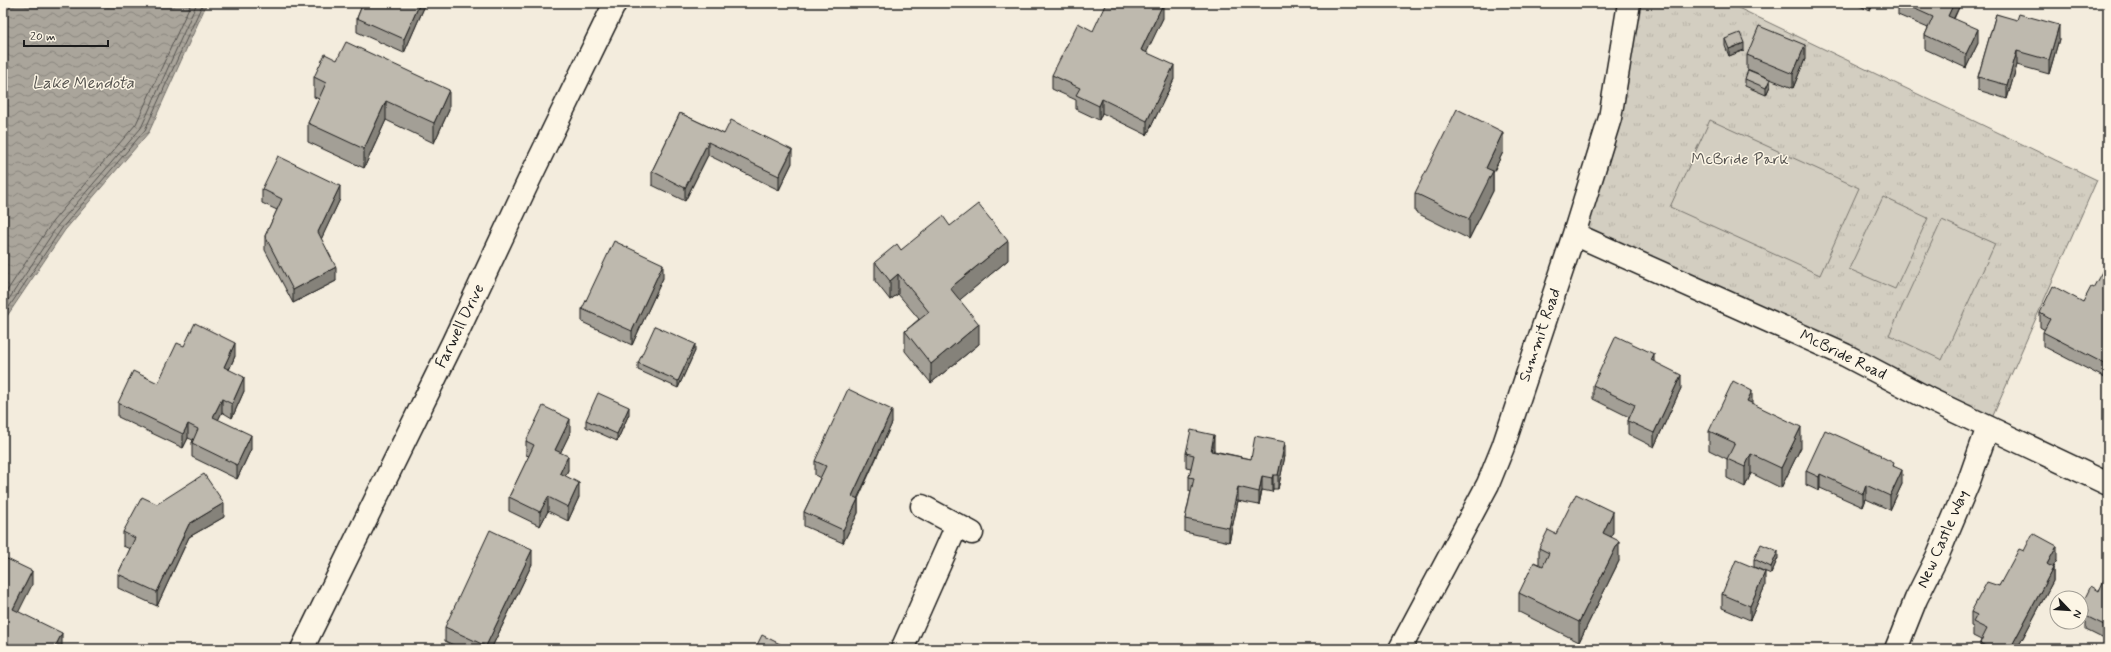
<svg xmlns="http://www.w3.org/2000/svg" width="2111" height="652" font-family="Mynerve,sans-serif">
	<defs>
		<pattern id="park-tufts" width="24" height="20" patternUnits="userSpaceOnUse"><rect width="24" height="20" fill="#d3cec1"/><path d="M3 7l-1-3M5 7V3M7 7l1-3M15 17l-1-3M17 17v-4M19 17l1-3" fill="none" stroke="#b5b0a5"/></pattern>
		<pattern id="water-waves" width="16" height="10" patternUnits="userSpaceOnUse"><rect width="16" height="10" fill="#aaa59b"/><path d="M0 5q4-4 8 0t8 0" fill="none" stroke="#8a867e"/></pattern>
	</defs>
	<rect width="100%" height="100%" fill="#f3ecdd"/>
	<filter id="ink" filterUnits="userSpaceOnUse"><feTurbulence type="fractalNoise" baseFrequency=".025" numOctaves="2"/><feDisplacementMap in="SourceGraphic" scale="8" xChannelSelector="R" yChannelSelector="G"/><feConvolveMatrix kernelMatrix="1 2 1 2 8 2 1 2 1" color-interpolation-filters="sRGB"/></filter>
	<g filter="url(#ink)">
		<!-- park -->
		<path fill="url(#park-tufts)" stroke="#78756e" d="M1629,3H1728L2097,180L1988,427L1574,234Z"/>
		<!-- garden -->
		<path fill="#d3cec1" stroke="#78756e" d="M1710,120L1859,188L1820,275L1670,207Z
			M1883,197L1928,218L1895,289L1849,269Z
			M1942,220L1995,244L1942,360L1889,335Z"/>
		<!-- water -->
		<path fill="url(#water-waves)" stroke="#716e68" d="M3,3H207L149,132L65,230L3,322Z"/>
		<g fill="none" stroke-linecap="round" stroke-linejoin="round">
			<!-- shore -->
			<path stroke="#55534f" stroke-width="1" d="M3,297L53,221L136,124L191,3
				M3,308L58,225L141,128L197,3
				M3,316L62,228L145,130L203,3"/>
			<defs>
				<path id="street" d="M1574,234L1845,355L1931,400L2108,484
					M922,506L972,533
					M302,649L453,342L530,178L615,3
					M902,649L957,525
					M1400,649L1488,484L1503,447L1574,234L1610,118L1629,3
					M1896,649L1916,599L1937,557L1969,481L1988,427"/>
			</defs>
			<!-- street casing -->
			<use href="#street" stroke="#1c1c1c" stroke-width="25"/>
			<!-- street -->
			<use href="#street" stroke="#fcf5e5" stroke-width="22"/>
		</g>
		<!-- wall -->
		<path fill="#a39f96" stroke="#1c1c1c" d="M363,3H426L404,53L357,32V18Z
			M1854,3H1874L1870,11Z
			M1898,3H1961L1954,19L1978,43L1966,68L1925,49V35L1928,28L1898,15Z
			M1996,14L2059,39L2049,74L2017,65L2007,99L1978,90V77Z
			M1163,18L1146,52L1174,79L1147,135L1102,113L1099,120L1076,109V100L1052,89V75L1093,31Z
			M1725,39L1744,50L1729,56L1725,46Z
			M1747,55L1805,59L1793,88L1770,79V86L1766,95L1745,86V79L1768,78L1747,69Z
			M337,60L449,110L434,143L386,120L364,168L308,142V123L319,99L314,97V77Z
			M680,113L724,134L792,163L779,190L708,155L685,201L652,185V171Z
			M1503,152L1493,173V191L1469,239L1415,212V193Z
			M262,189L340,199L321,239L336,281L293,303L265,250V236L277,210L262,203Z
			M950,226L1008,260L959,300L979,344L931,383L905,351V331L919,319L898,294L890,300L875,281V262L901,250Z
			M2108,270L2105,378L2043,346V332L2045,330L2040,327V313L2083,302Z
			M663,278L632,345L582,322V309Z
			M184,346L235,356L229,370L244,391L232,418L222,412L218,420L251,449L237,479L192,457V443L193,440L188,438L183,448L118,417V403L158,383Z
			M695,351L678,388L638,370V363Z
			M1654,362L1681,388L1654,447L1628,434V421L1629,417L1593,399V385Z
			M1752,404L1801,447L1781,488L1751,473L1745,487L1727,478V459L1709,450V431Z
			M629,414L617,441L586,427V420Z
			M892,423L858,499V513L843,543L804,526V512L820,478L815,475V461Z
			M570,433L560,453L568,470L565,476L579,497L568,521L548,511L540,526L509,511V497L529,456L526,455V441Z
			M1214,449V451L1251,459L1285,456L1278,489H1273L1272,492L1262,490L1259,505L1238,501L1229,542L1185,532V519L1191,491H1189V477L1191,468L1186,467V453Z
			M1881,457L1894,466L1902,484L1890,510L1866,499L1863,507L1820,488L1819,491L1806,485V471Z
			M157,504L224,517L189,537L157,606L118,588V574L130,549L123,546V532Z
			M1613,532L1610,537L1619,561L1579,642L1519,612V593L1539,564V548L1556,534Z
			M2024,551L2057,560L2053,567V581L2017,649H1980V643L1981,640L1973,636V627L1971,626V612L1999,586Z
			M1778,558L1771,574L1754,567V559Z
			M532,564L491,649H462L445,641V627Z
			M2108,582V641L2086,630V622L2081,619V605Z
			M1765,586L1750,620L1722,608V594Z"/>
		<!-- shaded-wall -->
		<path fill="#85827a" stroke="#1c1c1c" d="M420,3H426L404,53V39Z
			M1870,3H1874L1870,11Z
			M1954,3H1961L1948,30V16Z
			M1163,4V18L1141,64V50Z
			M2059,25V39L2049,74V60Z
			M1978,29V43L1966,68V54Z
			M1744,43V50L1729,56V49Z
			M1805,45V59L1793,88V74Z
			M2017,51V65L2007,99V85Z
			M1174,65V79L1147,135V121Z
			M1770,79V86L1766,95V88Z
			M449,90V110L434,143V123Z
			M1102,99V113L1099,120V106Z
			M386,101V120L364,168V149Z
			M1503,132V152L1493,173V191L1469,239V219L1486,168Z
			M708,142V155L685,201V188Z
			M792,150V163L779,190V176Z
			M340,186V199L318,246V232Z
			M1008,241V260L950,308V288Z
			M663,264V278L632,345V331Z
			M336,267V281L293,303V290Z
			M898,274V294L890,300V281Z
			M979,324V344L931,383V364Z
			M235,343V356L224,381V367Z
			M695,344V351L678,388V381Z
			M1654,354V367L1651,360Z
			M2108,358V372L2105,378V364Z
			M1681,375V388L1654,447V433Z
			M244,377V391L232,418V404Z
			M1752,391V410L1747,401Z
			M222,399V412L213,431V417Z
			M629,407V414L617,441V434Z
			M892,410V423L852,510V496Z
			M570,419V433L555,464V450Z
			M188,424V438L183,448V434Z
			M1801,427V447L1781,488V468Z
			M251,435V449L237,479V465Z
			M1214,435V449L1211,464V451Z
			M1285,442V456L1278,489V475Z
			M1751,454V473L1745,487V467Z
			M568,456V470L560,487V473Z
			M1902,470V484L1890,510V496Z
			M1820,474V488L1819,491V477Z
			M1273,475V489L1272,492V478Z
			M1262,476V490L1259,505V492Z
			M579,483V497L568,521V507Z
			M1866,485V499L1863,507V494Z
			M1238,487V501L1229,542V528Z
			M548,497V511L540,526V512Z
			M858,499V513L843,543V530Z
			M224,503V517L189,537L157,606V592L189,524Z
			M1613,512V532L1603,553V533Z
			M1619,541V561L1579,642V622Z
			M2057,546V560L2047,578V564Z
			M532,550V564L491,649H486V646Z
			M1778,551V558L1771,574V567Z
			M2053,568V581L2017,649H2010Z
			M32,571V585L13,623V609Z
			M1765,572V586L1750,620V606Z
			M62,633V647L60,649H54Z"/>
		<!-- building -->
		<path fill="#beb9ae" stroke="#1c1c1c" d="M363,3H420L404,39L357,18Z
			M1106,3H1160L1163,4L1141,50L1174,65L1147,121L1102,99L1099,106L1076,95L1080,88L1052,75L1078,23L1093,31Z
			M1902,3H1954L1948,16L1978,29L1966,54L1925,35L1933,17Z
			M1996,14L2017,20L2019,14L2059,25L2049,60L2017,51L2007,85L1978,77Z
			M1759,26L1805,45L1793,74L1747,55Z
			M1740,33L1744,43L1729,49L1725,39Z
			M346,42L449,90L434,123L386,101L364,149L308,123L326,83L314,77L325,54L337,60Z
			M1748,70L1770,79L1766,88L1745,79Z
			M1457,109L1503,132L1486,168L1493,171L1469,219L1415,193Z
			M680,113L724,134L731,120L792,150L779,176L708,142L685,188L652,171Z
			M278,156L340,186L318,232L336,267L293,290L265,236L282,199L262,189Z
			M978,204L1008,241L950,288L979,324L931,364L905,331L929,312L898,274L890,281L875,262L897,244L901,250L943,216L950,226Z
			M614,241L663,264L632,331L582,309Z
			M2104,268L2108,270V358L2105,364L2043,332L2050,319L2040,313L2053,286L2083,302L2091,287L2093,288Z
			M195,323L235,343L224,367L244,377L232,404L222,399L213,417L251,435L237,465L192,443L198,429L188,424L183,434L118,403L133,371L158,383L177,343L184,346Z
			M655,326L695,344L678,381L638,363Z
			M1616,336L1654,354L1651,360L1681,375L1654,433L1628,421L1635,405L1593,385Z
			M1733,381L1752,391L1747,401L1801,427L1781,468L1751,454L1745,467L1727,459L1735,443L1709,431Z
			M848,389L892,410L852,496L858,499L843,530L804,512L826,466L815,461Z
			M598,393L629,407L617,434L586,420Z
			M543,406L570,419L555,450L568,456L560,473L579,483L568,507L548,497L540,512L509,497L534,445L526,441Z
			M1191,430L1214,435L1211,451L1251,459L1255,436L1285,442L1278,475H1273L1272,478L1262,476L1259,492L1238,487L1229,528L1185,519L1194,478L1189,477L1194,455L1186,453Z
			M1825,430L1881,455L1880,456L1894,463L1893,466L1902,470L1890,496L1866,485L1863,494L1820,474L1819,477L1806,471Z
			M204,474L224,503L189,524L157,592L118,574L135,538L123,532L142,497L157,504Z
			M1576,494L1613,512L1603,533L1619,541L1579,622L1519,593L1534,562L1543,566L1549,553L1539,548L1548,530L1556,534Z
			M490,530L532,550L486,646L445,627Z
			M2033,533L2057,546L2047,564L2053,568L2010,649H1991L1980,643L1987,629L1973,622L1977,615L1971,612L1987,582L1999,586L2019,549L2024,551Z
			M1761,544L1778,551L1771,567L1754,559Z
			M3,557L32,571L13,609L62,633L54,649H3Z
			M1736,560L1765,572L1750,606L1722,594Z
			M2104,580L2108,582V627L2086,616L2089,610L2081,606L2091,586L2099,591Z
			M762,635L784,646L783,649H755Z"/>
	</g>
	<g text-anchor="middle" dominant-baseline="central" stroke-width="3" stroke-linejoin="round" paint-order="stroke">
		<!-- park labels -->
		<g font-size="16" fill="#53514e" stroke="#fcf5e5">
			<text x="1740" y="159">McBride Park</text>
		</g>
		<!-- street labels -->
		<g font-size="16" fill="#1c1c1c" stroke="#fcf5e5">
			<text transform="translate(460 326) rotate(-64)">Farwell Drive</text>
			<text transform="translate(1540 335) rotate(-71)">Summit Road</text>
			<text transform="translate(1843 355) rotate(26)">McBride Road</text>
			<text transform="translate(1943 539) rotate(-66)">New Castle Way</text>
		</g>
		<!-- water labels -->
		<g font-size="17" font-style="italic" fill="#55534f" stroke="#fcf5e5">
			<text x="83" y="83">Lake Mendota</text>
		</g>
	</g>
	<!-- margin -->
	<rect width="2111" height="652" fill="none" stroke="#fcf5e5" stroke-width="16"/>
	<rect x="8" y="8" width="2095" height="636" fill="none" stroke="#1c1c1c" stroke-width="1.5" filter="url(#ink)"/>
	<!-- north arrow -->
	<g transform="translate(2069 610) rotate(115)"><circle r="19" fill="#fcf5e5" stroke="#a29e95"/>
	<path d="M0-3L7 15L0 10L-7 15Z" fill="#1c1c1c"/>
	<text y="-6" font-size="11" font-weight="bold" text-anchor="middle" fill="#1c1c1c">N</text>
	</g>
	<!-- scale -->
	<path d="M24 40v6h84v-6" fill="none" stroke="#1c1c1c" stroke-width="2"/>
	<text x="30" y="40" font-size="12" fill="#1c1c1c" stroke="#fcf5e5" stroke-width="3" paint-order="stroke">20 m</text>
</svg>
